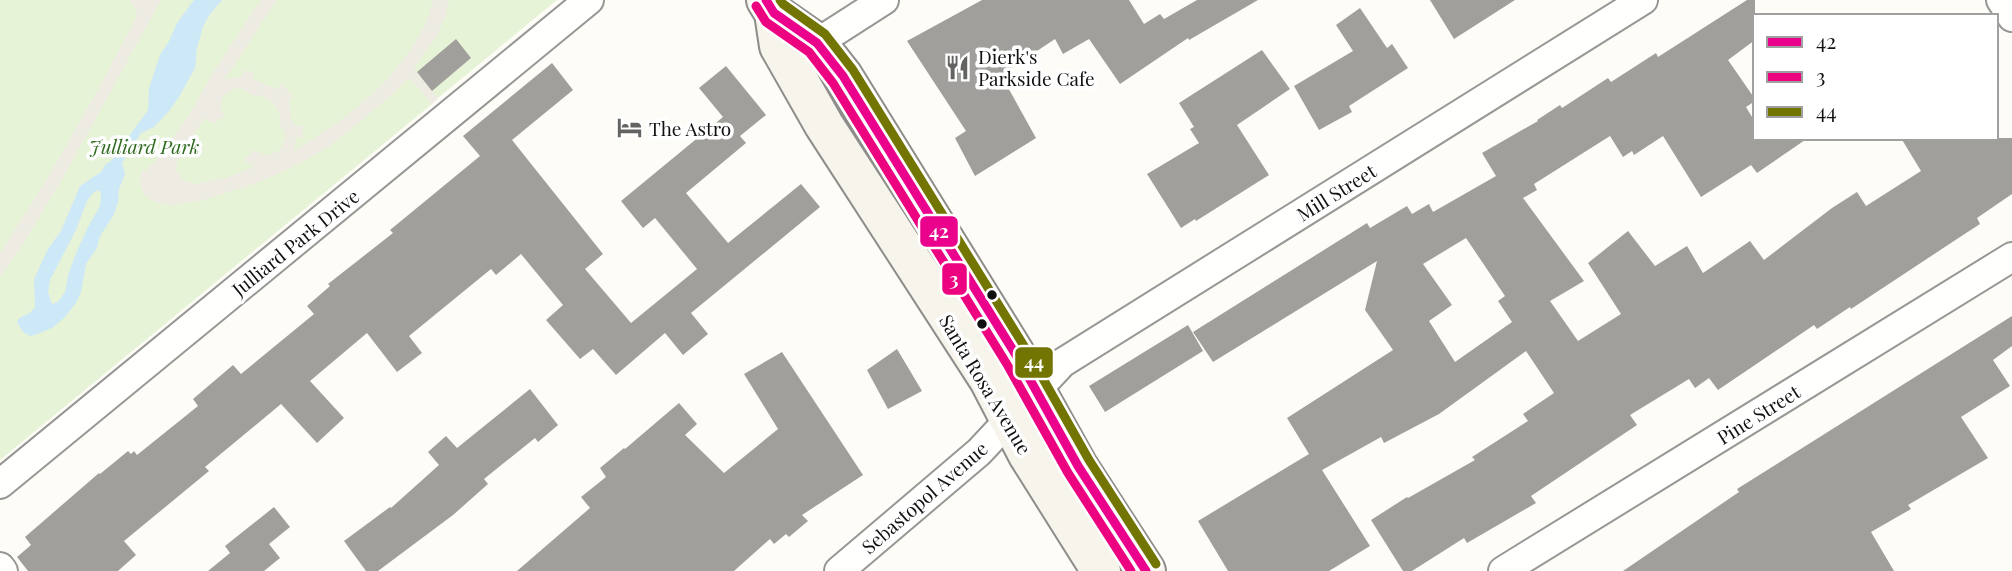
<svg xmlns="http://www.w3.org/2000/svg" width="2012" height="571" font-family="'Playfair Display',serif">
	<rect width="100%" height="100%" fill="#fdfcf7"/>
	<!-- green -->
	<path fill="#e7f3d7" d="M0,0H557L438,98L434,93L427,98L432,104L0,460Z"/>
	<!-- plaza -->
	<path fill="#edebe2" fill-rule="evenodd" d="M129,0H161L59,185L18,252L0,276V253L44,184L99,88L137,16L136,9Z
		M261,0H277L225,79L242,77L244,70L254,73L253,79L276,89L282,84L293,97L289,100L291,118L295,126L302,125L303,137L296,138L294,151L343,119L379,88L400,64L414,44L426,23L433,0H449L445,17L437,36L415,66V70L438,98L432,104L409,78L392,95L330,146L293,167L254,184L204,200L174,205L161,204L151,200L144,194L140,184L142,170H146L154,163L165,149L190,113L214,71ZM237,88L243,89L252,95L263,96L274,103L280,115V124L284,132L285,137L281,148L277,152L266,155L253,150L244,160L254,167L226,178L195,184L183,180L176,170L177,162L204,118L214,124L224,116L220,107L223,97L231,90Z"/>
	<!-- water -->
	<path fill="#cde8f7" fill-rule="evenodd" d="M194,0H222L210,14L203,27L197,48L195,68L179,97L169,111L154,127L141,133L122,163L125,174L119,189L118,203L113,216L100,236L97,248L86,264L81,292L76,303L64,318L52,328L35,335L30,336L23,332L17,322L19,318L30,313L35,307L34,279L48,249L61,231L80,186L101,172L105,165L111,161L148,110L149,88L160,55L169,41L177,23ZM99,190L101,193L100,206L88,227L77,251L69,272L65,292L58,302L52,304L48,292L50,280L76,230L87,201L94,192Z"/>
	<!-- building -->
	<path fill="#a19f9c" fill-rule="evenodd" d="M982,0H1129L1144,24L1160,14L1164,19L1197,0H1258L1189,40L1188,38L1120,84L1089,39L1063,54L1055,39L1001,75L1036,138L975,176L955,138L966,131L907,41Z
		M1430,0H1515L1454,39Z
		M1747,0H1755V40L1728,60L1755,99V101L1746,107L1755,122V138H1808L1757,173L1751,165L1701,197L1663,136L1634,155L1632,151L1623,157L1610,136L1534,184L1537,190L1523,198L1584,281L1550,301L1578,341L1621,314L1588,263L1628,231L1655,266L1687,246L1703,273L1750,241L1764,260L1832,208L1857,192L1866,206L1921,171L1901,138H2012V194L1977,218L1980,224L1960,237L1851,309L1850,307L1817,329L1814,325L1718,390L1709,378L1695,388L1689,379L1630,415L1637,425L1531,496L1536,503L1467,543L1464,538L1412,571H1403L1371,520L1407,497L1408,498L1475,460L1472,457L1528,421L1523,414L1554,393L1526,351L1439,414L1384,443L1381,437L1322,470L1370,546L1329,571H1228L1198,521L1309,454L1287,418L1393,350L1365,310L1377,261L1213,362L1193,332L1367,223L1370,228L1407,206L1412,214L1429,204L1433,212L1496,176L1482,153L1538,121L1537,120L1560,105L1562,108L1608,78L1611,82L1656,53L1658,57ZM1466,238L1505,296L1498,301L1512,322L1455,362L1429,321L1452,305L1423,264Z
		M1360,8L1387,48L1392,44L1408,68L1349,106L1352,112L1319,130L1294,86L1353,51L1336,25Z
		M456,39L471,58L432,91L417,72Z
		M1262,50L1290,89L1237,125L1269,175L1196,221L1195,219L1181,228L1147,174L1199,143L1190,129L1194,127L1179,103Z
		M552,63L573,90L512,140L603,254L585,269L631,323L697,269L655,218L643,228L621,201L723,117L699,88L726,66L766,115L740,136L746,143L686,193L728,243L801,184L820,207L691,313L708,334L683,355L665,333L616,375L593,349L580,359L546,320L563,305L521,254L496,275L491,269L409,336L422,353L397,372L367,333L310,381L344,418L317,443L281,404L205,467L209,471L124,541L136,555L118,571H28L17,557L31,545L25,537L99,473L100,474L128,451L131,454L134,451L137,455L198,406L193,399L233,365L241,374L314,314L307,306L330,286L328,284L393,233L390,230L480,156L463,136Z
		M2012,316V346L1993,360L2010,386L1961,417L1988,458L1908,505L1911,509L1871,532L1894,571H1623L1739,492L1737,489Z
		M1188,325L1203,351L1105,412L1089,386Z
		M897,349L922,391L888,409L867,370Z
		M782,352L863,475L802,515L808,521L789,537L786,534L774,544L770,539L734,571H517L590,508L581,497L606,477L600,468L624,448L625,449L679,403L697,424L685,435L724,473L778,429L744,374Z
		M530,389L558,425L538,442L535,438L484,479L488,484L453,515L378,571H366L344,541L390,507L391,508L439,465L428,452L446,436L457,448Z
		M274,507L290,527L269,544L280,558L264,571H208L230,553L225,546Z"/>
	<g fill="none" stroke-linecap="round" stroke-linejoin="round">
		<defs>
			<path id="minor" d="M2001,0L2012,17
				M817,43L884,0
				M0,484L589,0
				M0,567L3,571
				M839,571L979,452L1062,363L1643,0
				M1503,571L2012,257"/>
			<path id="secondary" d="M766,0L774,13L817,43L843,76L1019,360L1078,466L1146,571
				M774,13L779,46L824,125L989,380L1028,455L1101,571"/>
		</defs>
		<!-- minor casing -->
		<use href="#minor" stroke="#979795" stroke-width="32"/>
		<!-- secondary casing -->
		<use href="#secondary" stroke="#8e8d8b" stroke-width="42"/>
		<!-- minor -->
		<use href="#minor" stroke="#fffffe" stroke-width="28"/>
		<!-- secondary -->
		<use href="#secondary" stroke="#f6f4eb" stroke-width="38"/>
		<defs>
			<path id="bus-1" d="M766,0L774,13L817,43L843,76L1019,360L1078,466L1146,571"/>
			<path id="bus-2" d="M756,6L766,22L809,52L833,83L1008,366L1068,473L1131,571"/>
			<path id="bus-3" d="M780,0L783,4L825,34L853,70L1029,354L1089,460L1156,564"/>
		</defs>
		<!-- bus-1 casing -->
		<use href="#bus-1" stroke="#fff" stroke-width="14"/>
		<!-- bus-2 casing -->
		<use href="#bus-2" stroke="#fff" stroke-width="14"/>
		<!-- bus-3 casing -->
		<use href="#bus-3" stroke="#fff" stroke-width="14"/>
		<!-- bus-1 -->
		<use href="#bus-1" stroke="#ea028c" stroke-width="9"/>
		<!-- bus-2 -->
		<use href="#bus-2" stroke="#ec0380" stroke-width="9"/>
		<!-- bus-3 -->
		<use href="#bus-3" stroke="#727501" stroke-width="9"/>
	</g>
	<!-- icons -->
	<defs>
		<symbol id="restaurant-bare" viewBox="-9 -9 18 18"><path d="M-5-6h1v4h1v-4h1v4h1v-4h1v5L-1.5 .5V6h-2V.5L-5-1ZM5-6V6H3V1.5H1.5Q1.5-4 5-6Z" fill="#646362" stroke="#fff" stroke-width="2.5" paint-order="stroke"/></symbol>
		<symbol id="hotel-bare" viewBox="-9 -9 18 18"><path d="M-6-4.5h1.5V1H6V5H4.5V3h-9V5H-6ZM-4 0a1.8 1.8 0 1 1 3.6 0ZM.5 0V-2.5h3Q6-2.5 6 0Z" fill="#646362" stroke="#fff" stroke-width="2.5" paint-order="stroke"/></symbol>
	</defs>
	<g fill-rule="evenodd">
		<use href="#restaurant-bare" x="940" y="50" width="35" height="35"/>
		<use href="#hotel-bare" x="612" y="110" width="35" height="35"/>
	</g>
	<!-- markers -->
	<g fill="#111" stroke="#fff" stroke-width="2.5">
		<circle cx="992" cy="295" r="6"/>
		<circle cx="982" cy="324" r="6"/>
	</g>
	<g text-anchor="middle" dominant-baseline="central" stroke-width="7" stroke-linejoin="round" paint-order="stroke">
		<!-- poi labels -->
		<g font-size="19" fill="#111" stroke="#fff" text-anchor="start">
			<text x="978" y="56">Dierk's<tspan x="978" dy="22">Parkside Cafe</tspan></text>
			<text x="649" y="128">The Astro</text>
		</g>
		<!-- park labels -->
		<g font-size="19" font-style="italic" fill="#2f6b1f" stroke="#fff">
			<text x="144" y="146">Julliard Park</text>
		</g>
		<!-- street labels -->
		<g font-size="19" fill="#111" stroke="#fff">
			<text transform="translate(1336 192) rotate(-32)">Mill Street</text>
			<text transform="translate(295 242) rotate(-39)">Julliard Park Drive</text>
			<text transform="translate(986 384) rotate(59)">Santa Rosa Avenue</text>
			<text transform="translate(1758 414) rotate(-32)">Pine Street</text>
			<text transform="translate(924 497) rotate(-41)">Sebastopol Avenue</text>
		</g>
	</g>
	<g stroke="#fff" stroke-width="2.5">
		<rect x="919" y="215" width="40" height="33" rx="7" fill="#ea028c"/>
		<rect x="941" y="262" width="27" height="34" rx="7" fill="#ec0380"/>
		<rect x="1014" y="346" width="40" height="33" rx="7" fill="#727501"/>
	</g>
	<g font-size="19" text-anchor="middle" font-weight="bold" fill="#fff">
		<text x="939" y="238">42</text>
		<text x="954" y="286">3</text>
		<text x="1034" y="369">44</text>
	</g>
	<!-- legend -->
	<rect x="1753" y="14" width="245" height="126" fill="#ffffff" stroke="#a0a0a0" stroke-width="2"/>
	<rect x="1767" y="37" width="35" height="10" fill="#ea028c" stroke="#a0a0a0" stroke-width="2"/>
	<text x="1816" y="49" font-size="21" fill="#111111">42</text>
	<rect x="1767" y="72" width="35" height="10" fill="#ec0380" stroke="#a0a0a0" stroke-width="2"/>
	<text x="1816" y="84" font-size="21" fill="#111111">3</text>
	<rect x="1767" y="107" width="35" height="10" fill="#727501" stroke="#a0a0a0" stroke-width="2"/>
	<text x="1816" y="119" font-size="21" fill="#111111">44</text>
</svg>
